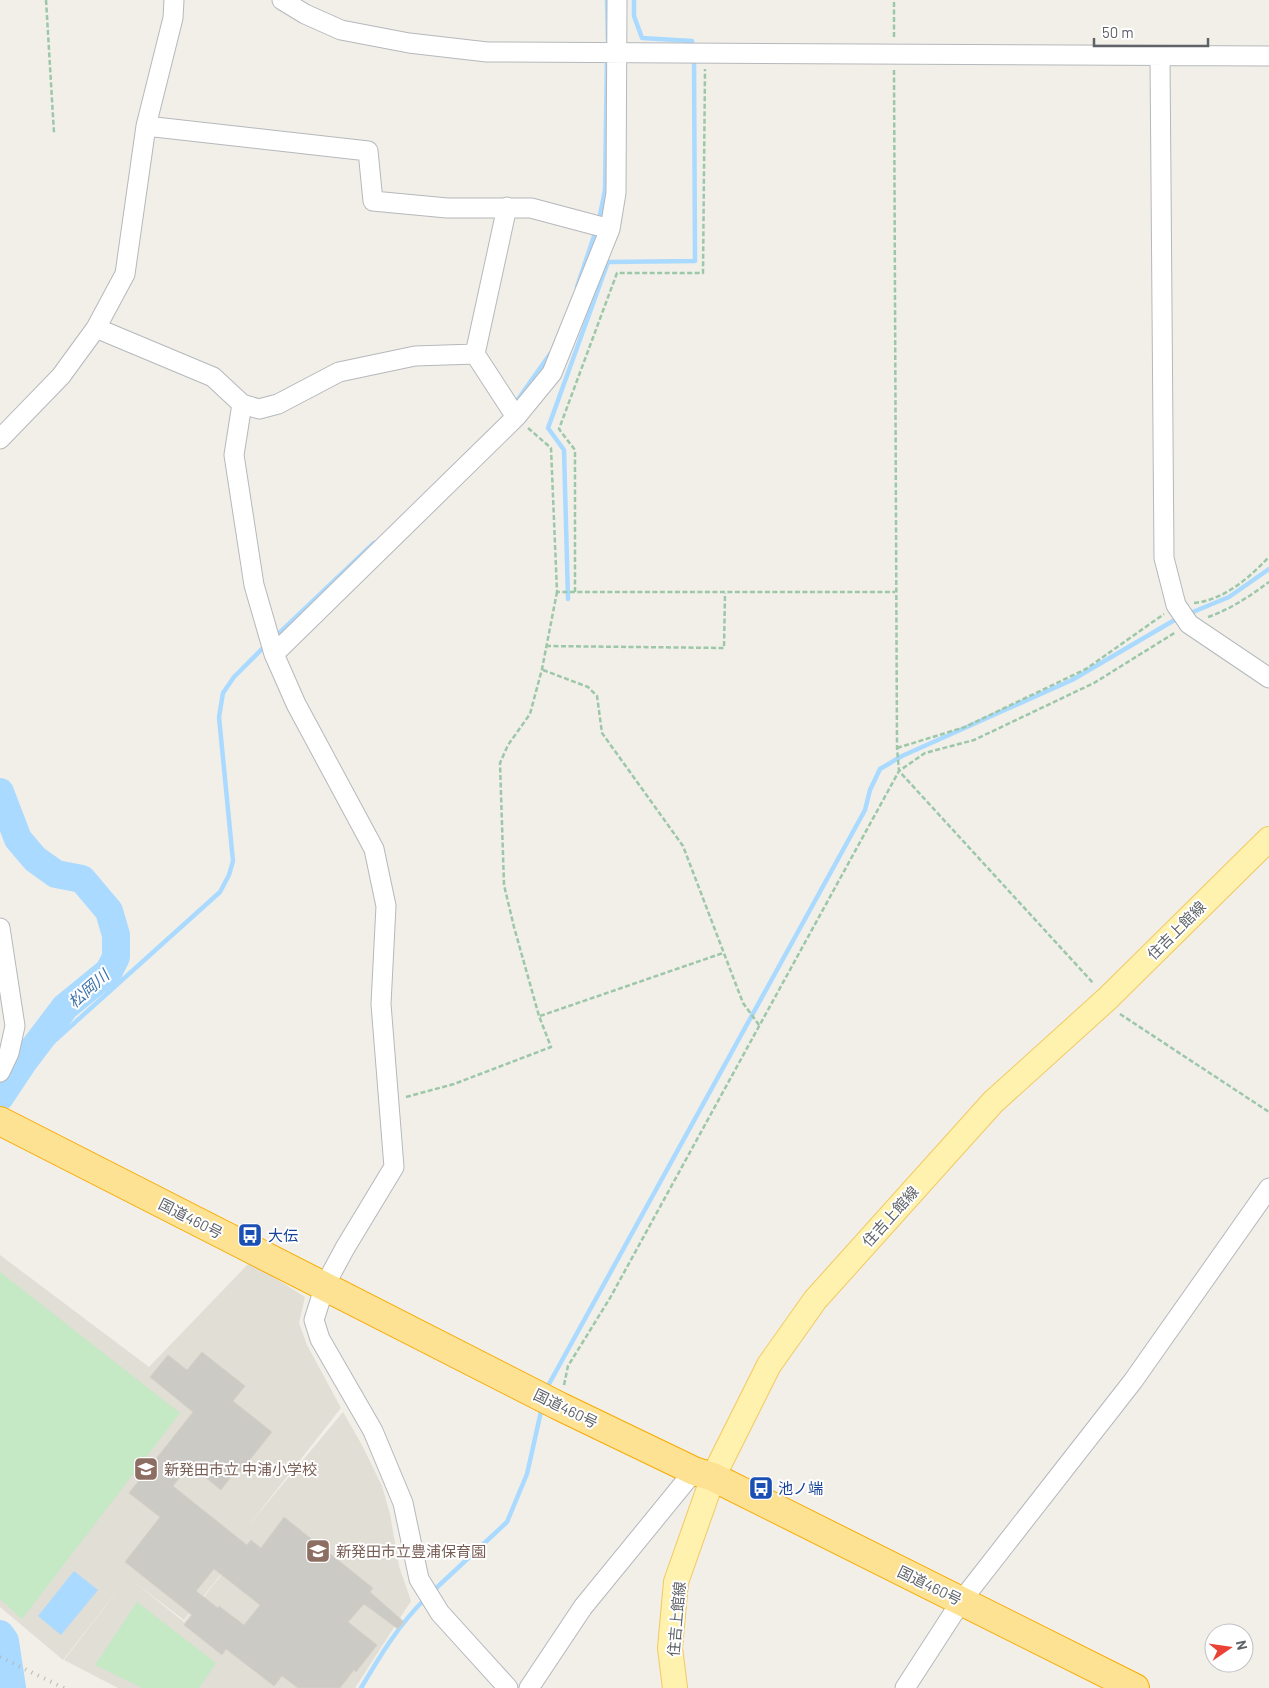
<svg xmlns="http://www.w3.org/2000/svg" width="1269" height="1688" font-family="Barlow,'Noto Sans JP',sans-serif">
	<rect width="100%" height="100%" fill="#f1efe8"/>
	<!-- education -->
	<path fill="#e1ded6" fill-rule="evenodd" d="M0,1255L149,1367L250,1262L305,1297L299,1323L307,1345L341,1408L248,1526L343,1412L362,1445L382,1486L390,1514L399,1566L411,1601L355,1688H118L64,1660L128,1577L63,1660L0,1607ZM252,1536L184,1622L133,1581L184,1620Z"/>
	<!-- green -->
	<path fill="#c5e8c5" d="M0,1272L180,1413L22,1619L0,1599Z
		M137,1602L216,1663L199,1688H142L95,1665Z"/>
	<!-- water -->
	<path fill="#aadaff" d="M74,1571L98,1590L61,1635L38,1616Z"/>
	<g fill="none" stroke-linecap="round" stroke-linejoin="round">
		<!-- stream -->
		<path stroke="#aadaff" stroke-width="4.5" d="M607,0L608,41
			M634,0V16L642,38L692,41L693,50
			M599,220L605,190L607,56
			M577,287L596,230
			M514,405L550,354
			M568,599L564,450L548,428L608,262L695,261L694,57
			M1188,614L1229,597L1269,569
			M274,638L374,543
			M24,1061L51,1044L220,892L229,875L233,861L219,717L223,693L234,677L266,645
			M548,1390L549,1384L865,810L870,790L880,769L902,756L1072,680L1178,618
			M433,1591L507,1522L527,1474L542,1407
			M361,1688C380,1656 399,1624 426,1598"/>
		<!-- river -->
		<path stroke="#aadaff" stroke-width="28" d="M0,792L18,839L35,859L56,874L82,879L109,911L116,935V957L109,971L65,1007L24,1061L0,1097
			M0,1634L5,1641L12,1688"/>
	</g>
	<!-- building -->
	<path fill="#cccac5" stroke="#d6d1c6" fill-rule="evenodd" d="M202,1352L245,1386L233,1401L272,1432L240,1472L237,1469L221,1490L190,1465L173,1486L247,1545L251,1540L261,1548L284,1517L373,1588L370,1592L404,1622L398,1629L364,1604L348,1622L377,1645L356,1672L354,1670L340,1688H298L282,1676L274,1686L226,1649L222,1655L184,1625L192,1615L125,1562L160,1517L129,1493L193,1412L150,1377L168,1355L187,1370ZM214,1569L260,1605L244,1625L219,1606L218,1608L196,1591Z"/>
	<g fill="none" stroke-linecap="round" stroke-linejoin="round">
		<defs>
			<path id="minor" d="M282,0L305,14L341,30L409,43L487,52L1269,56
				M1160,57L1164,558L1176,605L1189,624L1269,678
				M146,126L368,151L373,201L447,208H531L610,229
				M96,328L213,377L242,404L234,455L254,585L274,654L296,704L374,849L386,906L381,1004L394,1167L345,1248L325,1285L314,1320L320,1339L373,1431L403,1503L419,1579L440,1613L508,1688
				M475,354L507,207
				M242,404L259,409L278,404L339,372L415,356L475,354L516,417
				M0,439L61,376L96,328L125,274L146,126L173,18L174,0
				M274,654L516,417L552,373L610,229L616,193L617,0
				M0,928L15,1026L9,1053L0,1072
				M529,1688L583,1607L694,1471
				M905,1688L962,1600L1133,1381L1269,1188"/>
			<path id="major" d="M675,1688L670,1648L676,1582L713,1477L769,1365L815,1300L993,1102L1107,999L1269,839"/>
			<path id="highway" d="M0,1121L559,1406L694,1471L713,1477L1135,1688"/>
		</defs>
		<!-- minor casing -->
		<use href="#minor" stroke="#b5b8bc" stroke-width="21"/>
		<!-- major casing -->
		<use href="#major" stroke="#f2c960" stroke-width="26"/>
		<!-- highway casing -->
		<use href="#highway" stroke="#f9ab00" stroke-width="30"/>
		<!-- path -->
		<path stroke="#9cc7a9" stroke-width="2.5" stroke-dasharray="5 2.5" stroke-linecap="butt" d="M46,0L54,133
			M894,37V0
			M894,70L897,748L899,771L1094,984
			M528,428L551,448L557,592H895
			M575,592V450L559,429L617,273H703L705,69
			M1194,603C1224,600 1249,578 1269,557
			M1208,617C1231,609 1250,596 1269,582
			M546,646L724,648L725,593
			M543,670L588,687L597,696L602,733L683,846L743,1003L759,1025
			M897,748L965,727L1086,669L1164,614
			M1120,1014L1269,1112
			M540,1016L723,953
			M406,1097L454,1084L551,1047L539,1016L514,927L504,885L500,763L508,745L530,714L542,669L557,592
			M564,1385L568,1366L610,1298L899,771L925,753L974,740L1094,683L1176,632"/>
		<!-- minor -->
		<use href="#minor" stroke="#fff" stroke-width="19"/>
		<!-- major -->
		<use href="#major" stroke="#fff2af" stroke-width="24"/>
		<!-- highway -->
		<use href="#highway" stroke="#fde293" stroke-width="28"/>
		<!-- rail -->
		<path stroke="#b6b7b8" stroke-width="4" stroke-dasharray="1 6" stroke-linecap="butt" d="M0,1657L64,1688"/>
	</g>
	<!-- icons -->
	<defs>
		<symbol id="bus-square" viewBox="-11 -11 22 22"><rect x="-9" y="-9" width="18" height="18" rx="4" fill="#1a4fb4" stroke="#fff"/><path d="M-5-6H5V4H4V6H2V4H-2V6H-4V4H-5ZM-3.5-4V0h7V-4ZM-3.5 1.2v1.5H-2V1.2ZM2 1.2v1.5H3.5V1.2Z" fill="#fff"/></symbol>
		<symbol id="school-square" viewBox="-11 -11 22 22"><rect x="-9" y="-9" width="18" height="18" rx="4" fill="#8d6e63" stroke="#fff"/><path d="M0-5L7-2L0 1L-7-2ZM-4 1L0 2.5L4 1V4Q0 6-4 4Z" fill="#fff"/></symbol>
	</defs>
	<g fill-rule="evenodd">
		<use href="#bus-square" x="236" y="1221" width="28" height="28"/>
		<use href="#school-square" x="132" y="1455" width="28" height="28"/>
		<use href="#bus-square" x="747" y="1474" width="28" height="28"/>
		<use href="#school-square" x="304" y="1537" width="28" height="28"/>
	</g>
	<g text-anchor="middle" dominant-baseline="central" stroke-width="4" stroke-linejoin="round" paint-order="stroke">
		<!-- street labels -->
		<g font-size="15" fill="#5f6368" stroke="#fff">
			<text transform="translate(1176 930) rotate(-45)">住吉上館線</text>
			<text transform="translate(890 1216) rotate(-48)">住吉上館線</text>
			<text transform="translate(191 1218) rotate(27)">国道460号</text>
			<text transform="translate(566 1408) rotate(26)">国道460号</text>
			<text transform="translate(930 1585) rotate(26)">国道460号</text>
			<text transform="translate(676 1619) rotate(-85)">住吉上館線</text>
		</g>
		<!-- transit labels -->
		<g font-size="15" fill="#164399" stroke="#fff" text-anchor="start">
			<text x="268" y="1235">大伝</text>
			<text x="778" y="1488">池ノ端</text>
		</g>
		<!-- education labels -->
		<g font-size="15" fill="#785e54" stroke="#fff" text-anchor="start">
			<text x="164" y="1469">新発田市立 中浦小学校</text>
			<text x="336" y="1551">新発田市立豊浦保育園</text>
		</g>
		<!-- water labels -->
		<g font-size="16" font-style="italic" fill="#4174aa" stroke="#fff">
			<text transform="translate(88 988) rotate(-41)">松岡川</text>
		</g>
	</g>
	<!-- north arrow -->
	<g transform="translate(1229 1648) rotate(77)"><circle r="24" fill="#ffffff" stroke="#bfc1c3"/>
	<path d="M0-4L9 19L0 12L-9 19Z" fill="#ea4335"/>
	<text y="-8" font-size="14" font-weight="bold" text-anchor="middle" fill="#5f6368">N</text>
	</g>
	<!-- scale -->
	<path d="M1094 38v8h114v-8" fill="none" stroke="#5f6368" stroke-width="2.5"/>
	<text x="1102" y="38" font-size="15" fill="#5f6368" stroke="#ffffff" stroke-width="4" paint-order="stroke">50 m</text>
</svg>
